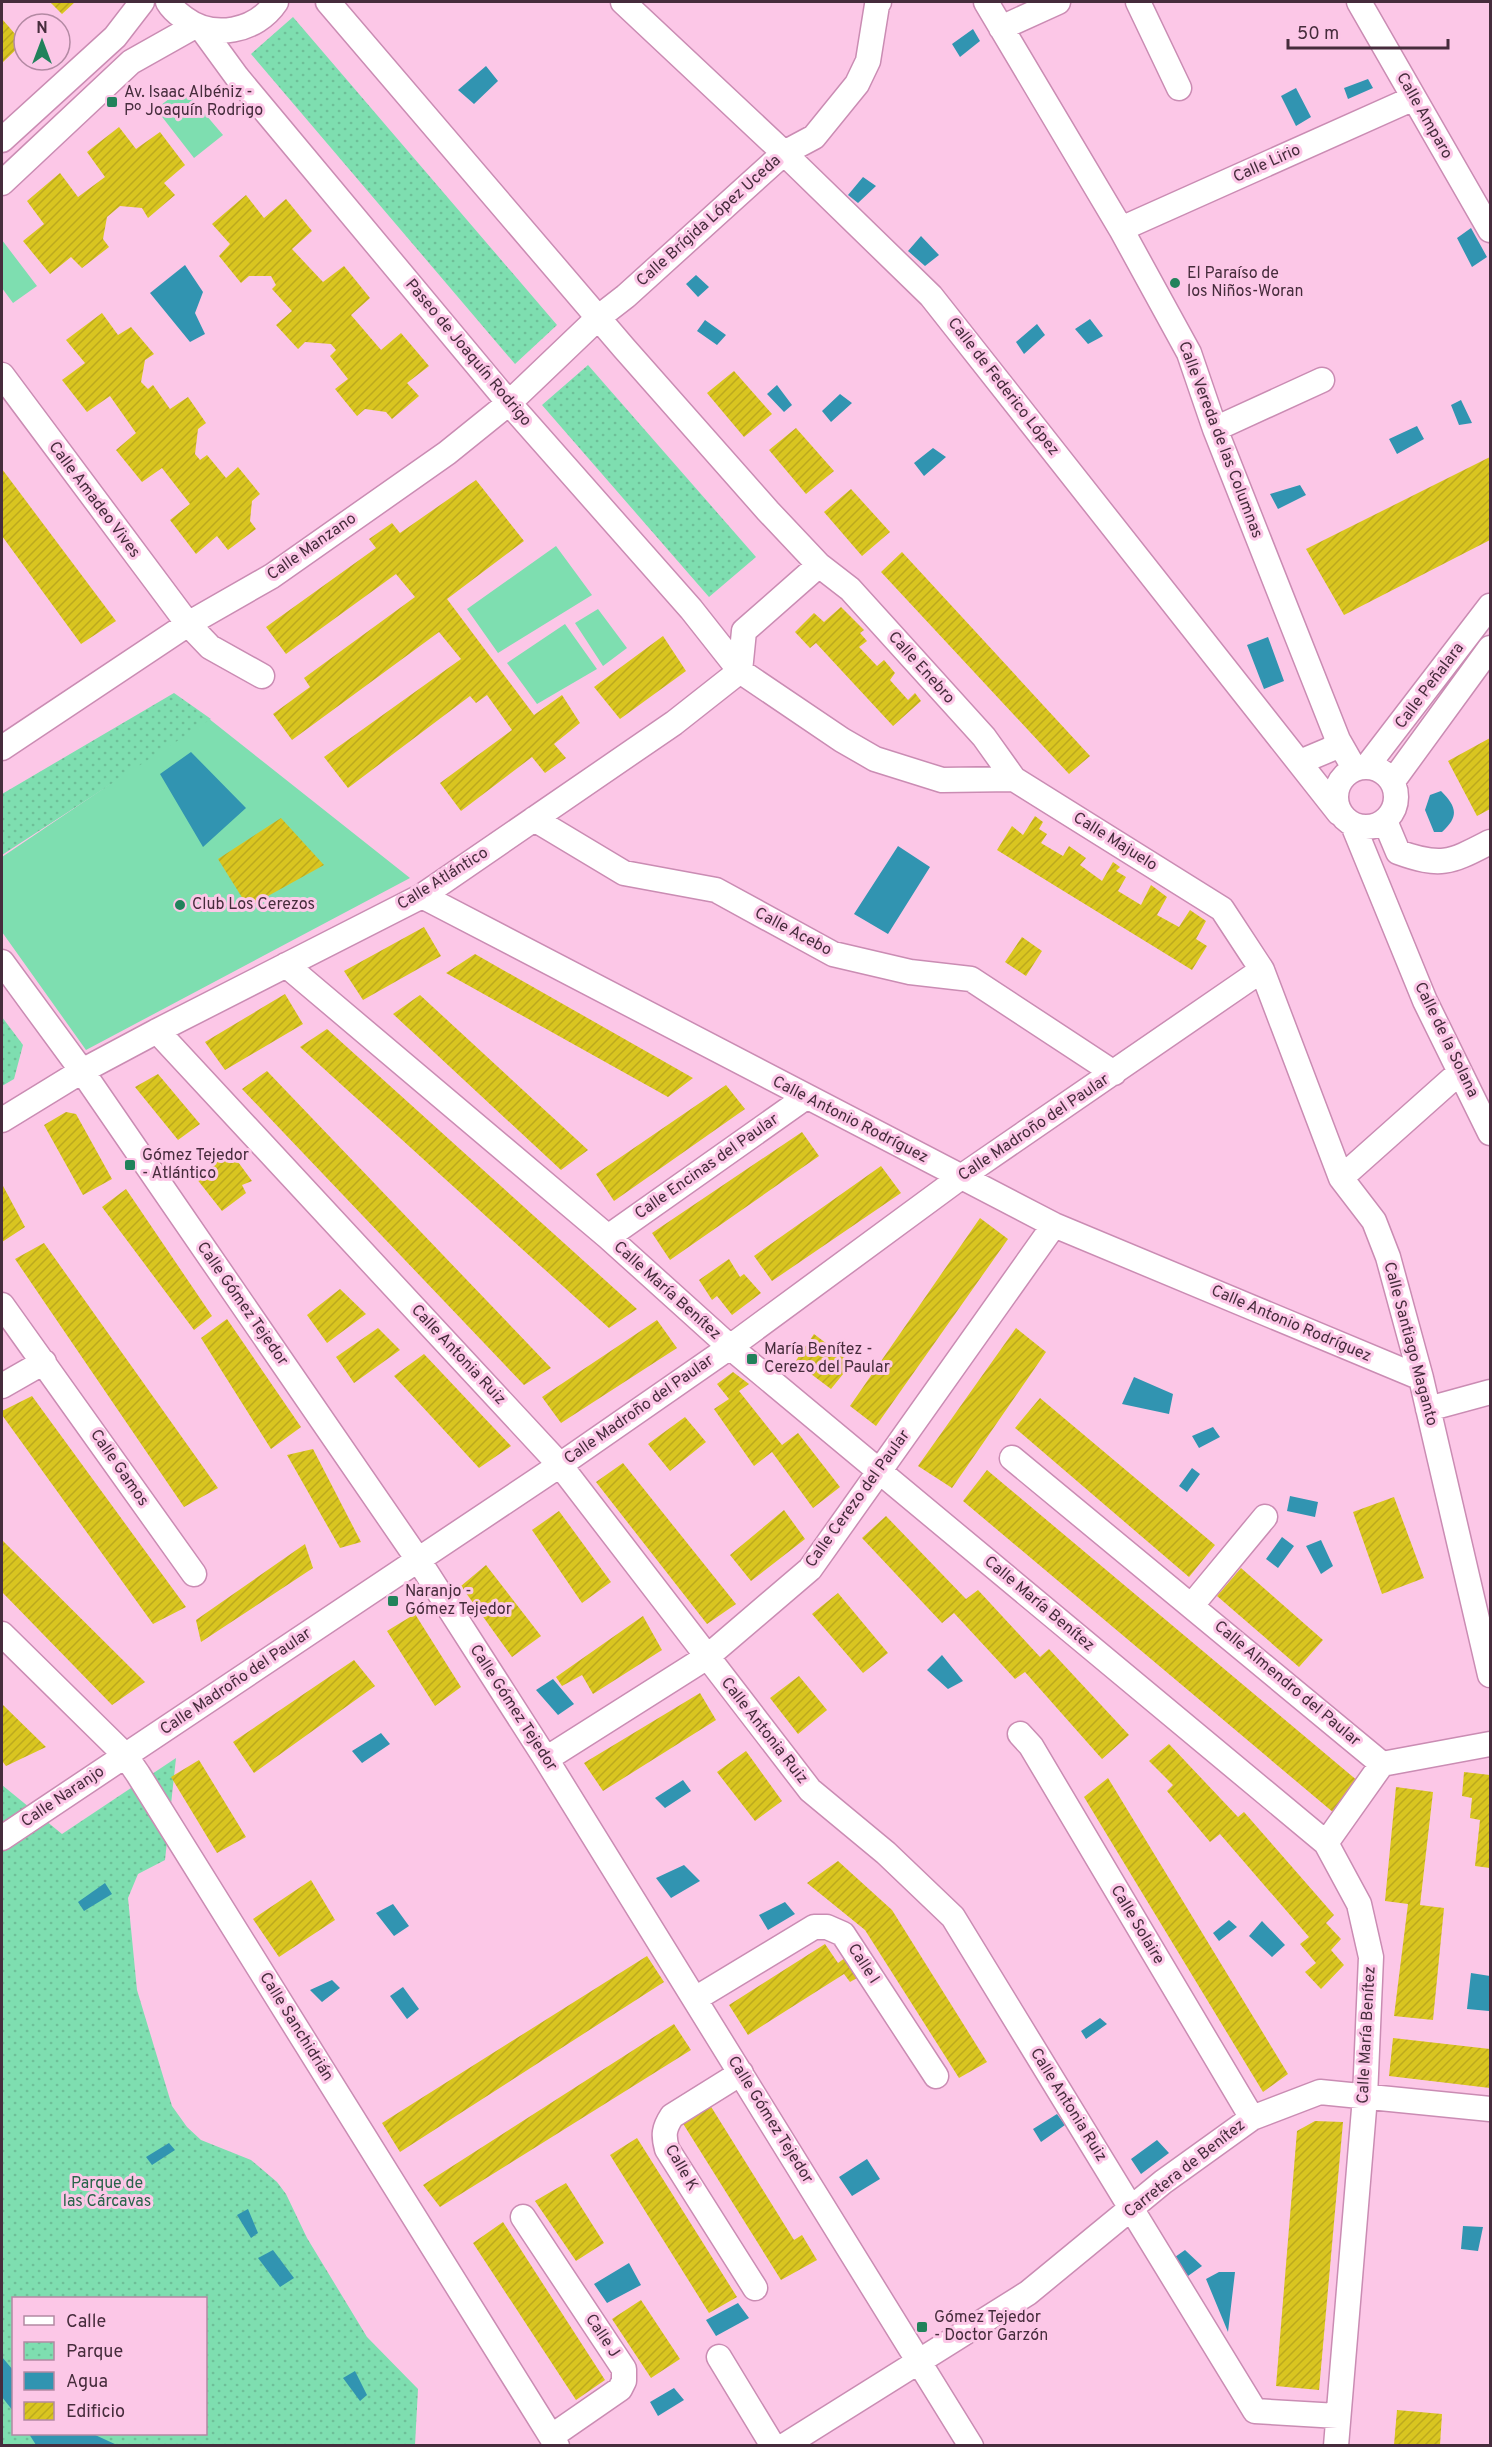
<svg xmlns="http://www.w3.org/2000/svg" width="1492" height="2447" font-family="Overpass,sans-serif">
	<defs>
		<pattern id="park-dots" width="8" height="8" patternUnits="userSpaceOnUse" patternTransform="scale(1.5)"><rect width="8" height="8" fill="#7edeb0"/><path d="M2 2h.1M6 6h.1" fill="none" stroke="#6ebf98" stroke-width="1.8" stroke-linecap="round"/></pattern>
		<pattern id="building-hatch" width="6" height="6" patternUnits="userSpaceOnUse" patternTransform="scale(1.5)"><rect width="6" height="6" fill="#d9c520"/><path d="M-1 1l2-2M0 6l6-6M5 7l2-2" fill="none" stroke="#bca91e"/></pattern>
	</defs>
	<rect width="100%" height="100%" fill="#fcc7e7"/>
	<!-- green -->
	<path fill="#7edeb0" d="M183,88L223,135L194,158L156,109Z
		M2,240L37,286L13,303L2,288Z
		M556,546L592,595L498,653L467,609Z
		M598,609L627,648L603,666L575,623Z
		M565,624L597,669L537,704L507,663Z
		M208,718L410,878L86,1050L2,932V857Z"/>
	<!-- park -->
	<path fill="url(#park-dots)" fill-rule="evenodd" d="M293,17L557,325L515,364L251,54Z
		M588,365L756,557L709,597L542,405Z
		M174,693L211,719L2,855V794Z
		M2,1017L23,1045L14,1079L2,1086Z
		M176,1758L165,1860L138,1874L128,1898L137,1990L172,2106L187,2127L201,2140L251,2160L277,2182L286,2194L307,2238L367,2337L418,2389L415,2445H2V1785L62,1834ZM14,2298H206V2434H14Z"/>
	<!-- water -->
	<path fill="#3194b1" d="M973,29L980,41L960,57L952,44Z
		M486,66L498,81L474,104L458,90Z
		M1368,79L1373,88L1348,99L1344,88Z
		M1296,88L1311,117L1296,126L1281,96Z
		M863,177L876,186L858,203L848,195Z
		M1471,228L1487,257L1472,267L1457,238Z
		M921,236L939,255L925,266L908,251Z
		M185,265L203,292L195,313L205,334L190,342L150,293Z
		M696,275L709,287L698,297L686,284Z
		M1090,319L1103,336L1088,344L1075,329Z
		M705,320L726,335L717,345L697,331Z
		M1037,324L1045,335L1024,354L1016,342Z
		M777,385L792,405L784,412L767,394Z
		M840,394L852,403L831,422L822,411Z
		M1461,400L1472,423L1459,425L1451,405Z
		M1417,426L1424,439L1397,454L1389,439Z
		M933,448L946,457L924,476L914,463Z
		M1300,485L1306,495L1278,509L1270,494Z
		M1268,637L1284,681L1264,689L1247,645Z
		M191,752L246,808L203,847L160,774Z
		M1441,791C1456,806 1460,816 1442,832H1434L1425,810L1430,795Z
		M898,846L930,867L888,934L854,914Z
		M1134,1377L1173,1394L1169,1414L1122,1404Z
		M1213,1427L1220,1437L1199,1448L1192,1436Z
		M1192,1468L1200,1474L1187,1492L1179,1486Z
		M1290,1496L1318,1502L1315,1517L1287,1511Z
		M1282,1537L1294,1546L1278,1568L1266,1559Z
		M1321,1540L1333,1566L1321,1574L1306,1546Z
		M942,1655L963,1681L948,1689L927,1670Z
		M553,1679L574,1704L558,1715L536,1690Z
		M381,1733L390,1744L362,1763L352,1751Z
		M683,1780L691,1791L665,1808L655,1798Z
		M684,1865L700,1881L671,1898L656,1878Z
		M105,1883L112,1894L84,1911L78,1902Z
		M785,1902L795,1914L768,1930L759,1915Z
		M393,1904L409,1926L394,1936L376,1913Z
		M1229,1920L1237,1927L1219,1941L1213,1933Z
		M1262,1921L1285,1945L1272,1957L1249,1936Z
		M1471,1973L1490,1976L1489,2011L1467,2009Z
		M332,1980L340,1988L322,2002L310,1990Z
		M403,1987L419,2009L407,2019L390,1996Z
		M1100,2018L1107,2024L1086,2039L1081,2031Z
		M1057,2114L1065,2125L1041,2142L1033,2129Z
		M1157,2140L1169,2153L1141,2174L1131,2159Z
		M169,2143L175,2150L152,2165L146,2157Z
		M867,2159L880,2179L852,2196L839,2177Z
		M248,2209L258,2233L251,2238L237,2215Z
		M1463,2226L1483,2227L1478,2251L1461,2249Z
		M273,2250L294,2278L280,2287L258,2258Z
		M1185,2250L1202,2266L1188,2276L1175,2257Z
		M629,2263L641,2285L607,2303L594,2284Z
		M1219,2272H1235L1228,2332L1206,2279Z
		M738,2303L749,2318L716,2336L706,2320Z
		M2,2357L13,2370V2411L2,2397Z
		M355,2371L367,2395L360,2401L343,2378Z
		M674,2388L684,2400L658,2416L650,2402Z
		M29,2434H93L117,2445H36Z"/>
	<!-- building -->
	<path fill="url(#building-hatch)" d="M50,2H75L62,14Z
		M2,19L23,43L2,63Z
		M119,127L136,149L160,132L185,165L164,183L175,195L148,218L142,208L120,206L107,217L103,239L109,247L82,268L71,257L50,274L23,241L44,224L27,201L60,173L78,197L105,177L87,152Z
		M246,195L264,218L286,199L312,231L292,249L323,282L344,266L370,298L351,315L381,350L401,333L429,366L407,383L419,396L392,419L386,412L365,409L357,416L335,389L348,379L330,356L336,350L331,344L305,342L298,349L276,325L292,311L272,289L276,285L271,276H249L241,283L219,256L230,244L212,224Z
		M102,313L118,335L131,327L154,354L145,360L141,382L148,389L153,385L170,409L188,397L206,423L198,429L195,454L200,460L207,455L226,478L238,467L260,494L252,501L250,521L256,529L228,550L217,536L196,554L170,520L190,504L162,468L142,482L116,450L136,433L110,396L87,412L62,380L85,363L66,340Z
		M734,371L772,414L744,437L707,393Z
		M796,428L834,471L806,494L769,450Z
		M1490,457V540L1344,615L1306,549Z
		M2,469L116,621L81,644L2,536Z
		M476,480L524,541L447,599L534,715L562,695L580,723L554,744L566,758L545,773L532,757L461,811L440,783L512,730L487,695L476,703L470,696L348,788L324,757L461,659L439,632L292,740L273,714L310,687L304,678L415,597L396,574L286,654L266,627L376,548L369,539L392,523L400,533Z
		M851,489L890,532L862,556L824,512Z
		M902,552L1090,756L1069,774L881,572Z
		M841,607L864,630L860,633L867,641L859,647L877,666L884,660L895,673L890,680L908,700L915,693L921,701L893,726L816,643L810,648L795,632L814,613L824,622Z
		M663,636L686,671L620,719L594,687Z
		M1490,738V809L1477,816L1448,761Z
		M1035,816L1043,822L1039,829L1047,834L1041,843L1063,856L1069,846L1086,858L1080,865L1102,881L1113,862L1120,867L1116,871L1126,877L1118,891L1141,905L1151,885L1167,897L1157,915L1179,927L1190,910L1206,921L1196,939L1207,946L1192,970L997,850L1012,826L1023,835Z
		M281,818L324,865L248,907L218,859Z
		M424,927L441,956L363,1000L344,971Z
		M1022,937L1042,951L1026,976L1005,962Z
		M475,954L693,1078L668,1097L446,973Z
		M285,994L303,1024L225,1070L205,1042Z
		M420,995L588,1150L561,1170L393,1014Z
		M327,1029L637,1309L609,1328L300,1047Z
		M267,1071L551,1368L524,1385L242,1089Z
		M158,1074L200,1124L178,1140L135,1087Z
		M726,1085L745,1109L614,1201L596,1174Z
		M66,1112L76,1114L112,1179L83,1195L44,1125Z
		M802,1132L819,1156L670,1260L652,1233Z
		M230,1151L252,1181L242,1185L246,1193L222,1211L196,1178Z
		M881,1166L901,1193L772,1281L754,1256Z
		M2,1184L25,1227L2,1242Z
		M126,1189L212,1316L194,1330L102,1207Z
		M980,1218L1008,1239L876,1426L850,1406Z
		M44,1243L218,1488L184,1507L15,1259Z
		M729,1259L740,1277L744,1274L761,1293L732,1315L717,1296L712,1300L699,1280Z
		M340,1289L366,1314L327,1343L307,1315Z
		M227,1319L301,1427L271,1449L201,1338Z
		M657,1320L677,1348L561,1423L542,1397Z
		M378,1328L400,1350L354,1383L336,1357Z
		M1016,1328L1046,1352L952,1488L918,1466Z
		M814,1334L852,1363L831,1389L795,1362Z
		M424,1354L511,1446L479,1468L394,1376Z
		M733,1372L749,1384L739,1391L782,1445L798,1433L840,1487L813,1508L772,1452L754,1466L714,1409L729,1399L717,1384Z
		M32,1396L186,1607L153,1624L2,1415V1411Z
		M1040,1398L1215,1545L1189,1577L1015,1428Z
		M685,1417L706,1442L670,1471L648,1444Z
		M313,1449L361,1542L340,1548L287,1455Z
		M623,1463L736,1604L707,1624L596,1482Z
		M987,1470L1359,1782L1334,1813L963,1501Z
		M1394,1497L1424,1578L1382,1594L1353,1512Z
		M784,1510L805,1539L751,1581L730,1555Z
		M559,1511L611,1582L582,1603L532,1530Z
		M886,1516L966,1599L978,1590L1040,1657L1049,1649L1129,1735L1102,1759L1025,1672L1015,1679L954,1613L942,1623L862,1538Z
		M2,1540L145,1682L112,1705L2,1592Z
		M305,1544L313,1568L201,1642L196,1620Z
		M486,1565L541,1636L512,1657L461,1586Z
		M1241,1568L1323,1640L1299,1667L1217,1596Z
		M838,1593L888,1653L863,1673L812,1614Z
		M415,1614L461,1687L435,1706L387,1631Z
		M643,1616L662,1650L593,1694L582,1675L562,1686L556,1677Z
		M354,1660L375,1686L254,1773L233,1742Z
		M799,1676L827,1710L798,1734L770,1698Z
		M700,1693L716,1720L603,1791L584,1763Z
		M2,1704L46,1747L6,1766L2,1761Z
		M1169,1744L1238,1817L1244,1812L1334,1915L1326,1923L1341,1939L1331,1950L1344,1965L1321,1989L1305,1972L1316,1963L1300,1944L1309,1937L1220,1834L1210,1842L1167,1791L1173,1785L1149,1761Z
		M746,1751L782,1801L755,1821L717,1772Z
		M199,1760L246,1837L217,1853L171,1777Z
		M1464,1772L1490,1775V1868L1475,1866L1480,1820L1470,1818L1472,1798L1462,1796Z
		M1108,1778L1288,2074L1263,2092L1084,1797Z
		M1396,1787L1433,1792L1420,1905L1444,1908L1433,2020L1394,2016L1408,1904L1385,1901Z
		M838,1861L892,1910L987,2062L959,2078L865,1930L807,1883Z
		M311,1880L335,1920L279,1957L253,1919Z
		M825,1944L838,1963L845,1958L857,1978L850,1982L844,1974L748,2035L729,2005Z
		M647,1956L664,1982L400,2152L382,2123Z
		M674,2024L691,2050L440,2207L423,2185Z
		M1393,2038L1490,2049V2088L1389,2076Z
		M710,2105L794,2240L802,2235L817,2260L781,2280L682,2122Z
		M1315,2121L1343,2122L1319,2390L1276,2386L1297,2131Z
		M637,2138L737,2297L709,2313L610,2155Z
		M566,2183L604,2243L576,2261L535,2201Z
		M503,2222L605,2380L576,2400L473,2243Z
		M641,2300L680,2359L651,2378L612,2319Z
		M1397,2410L1442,2414L1440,2445H1394Z"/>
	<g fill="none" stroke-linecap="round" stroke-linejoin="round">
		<defs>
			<path id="minor" d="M168,2C172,9 177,13 184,18C213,40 256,32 276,2
				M328,2L624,348L768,511L819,565L850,589L984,737L1014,779
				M623,2L784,153L931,296L1339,813
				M986,2L1121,229L1189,353L1215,429L1338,740L1354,768
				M1138,2L1179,88
				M1359,2L1490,230
				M1001,28L1058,2
				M202,29L237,77L509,403L691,609L740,671L842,740L875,759L942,780L1014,779L1222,909L1262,970L1341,1178
				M2,140L115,37L142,2
				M2,183L131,62L195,26
				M1121,229L1414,98
				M2,375L188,624L210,647L262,676
				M1215,429L1322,380
				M2,748L188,624L272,576L447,453L509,403L599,317L626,296L784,153L814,137L857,84L868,61L877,5L879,2
				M1300,762L1331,749L1338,740
				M1368,765L1490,606
				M1336 797a30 30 0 1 1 60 0a30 30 0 1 1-60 0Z
				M1393,781L1490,648
				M534,819L624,873L716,890L833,954L910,972L971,979L1114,1073
				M1385,821L1398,852C1442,868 1451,862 1490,842
				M1353,825L1425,1001L1490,1133
				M422,896L1054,1225L1421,1378
				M2,962L82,1071L419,1561L546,1759L971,2446
				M286,965L608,1237L730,1347L1326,1843L1359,1904L1371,1957L1365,2097L1336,2446
				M157,1031L560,1465L810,1790L886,1853L953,1917L1255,2411L1338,2416
				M1460,1072L1341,1178L1374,1221L1388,1257L1421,1378L1490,1675
				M2,1120L82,1071L157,1031L422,896L674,723L740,671L744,631L819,565
				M608,1237L806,1097
				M2,1305L194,1574
				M2,1386L44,1362
				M1428,1409L1490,1392
				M1012,1458L1382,1764
				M1192,1605L1265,1517
				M2,1634L125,1755L138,1774L557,2446
				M1020,1734L1031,1746L1252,2118
				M546,1759L707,1657L810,1569L1054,1225
				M2,1838L560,1465L730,1347L961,1177L1262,970
				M1326,1843L1382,1764L1490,1744
				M695,1999L814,1927H827L843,1934L936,2076
				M741,2073L672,2116C664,2128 663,2135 667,2149L755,2288
				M523,2217L624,2369V2381L620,2389L552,2436
				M719,2357L773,2446
				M784,2446L1028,2293L1163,2182L1252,2118L1320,2092L1490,2109"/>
		</defs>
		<!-- minor casing -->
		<use href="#minor" stroke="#ca8cb3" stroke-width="27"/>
		<!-- minor -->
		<use href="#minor" stroke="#fff" stroke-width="24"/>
	</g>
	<!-- markers -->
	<g fill="#21825b" stroke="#fcc7e7" stroke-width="2">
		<rect x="106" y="96" width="12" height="12" rx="3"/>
		<circle cx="1175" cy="283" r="6"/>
		<circle cx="180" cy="905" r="6"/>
		<rect x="124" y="1159" width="12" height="12" rx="3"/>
		<rect x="746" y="1353" width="12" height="12" rx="3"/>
		<rect x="387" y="1595" width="12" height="12" rx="3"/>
		<rect x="916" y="2321" width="12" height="12" rx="3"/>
	</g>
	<g text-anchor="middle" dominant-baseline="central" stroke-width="6" stroke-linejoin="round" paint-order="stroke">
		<!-- poi labels -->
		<g font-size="16" fill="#462c3c" stroke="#fcc7e7" text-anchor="start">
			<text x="124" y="93">Av. Isaac Albéniz -<tspan x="124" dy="18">Pº Joaquín Rodrigo</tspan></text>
			<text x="1187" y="274">El Paraíso de<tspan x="1187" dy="18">los Niños-Woran</tspan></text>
			<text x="192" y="905">Club Los Cerezos</text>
			<text x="142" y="1156">Gómez Tejedor<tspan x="142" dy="18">- Atlántico</tspan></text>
			<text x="764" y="1350">María Benítez -<tspan x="764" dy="18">Cerezo del Paular</tspan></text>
			<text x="405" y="1592">Naranjo -<tspan x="405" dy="18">Gómez Tejedor</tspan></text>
			<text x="934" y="2318">Gómez Tejedor<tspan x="934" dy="18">- Doctor Garzón</tspan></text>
		</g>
		<!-- street labels -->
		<g font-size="16" fill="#462c3c" stroke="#fcc7e7">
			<text transform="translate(1424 116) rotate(60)">Calle Amparo</text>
			<text transform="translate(1267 164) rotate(-24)">Calle Lirio</text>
			<text transform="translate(709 221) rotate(-42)">Calle Brígida López Uceda</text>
			<text transform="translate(468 353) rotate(50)">Paseo de Joaquín Rodrigo</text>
			<text transform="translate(1003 387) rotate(52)">Calle de Federico López</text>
			<text transform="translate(1220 440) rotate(69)">Calle Vereda de las Columnas</text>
			<text transform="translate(94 500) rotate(53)">Calle Amadeo Vives</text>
			<text transform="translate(312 547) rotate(-35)">Calle Manzano</text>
			<text transform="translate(921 668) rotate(48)">Calle Enebro</text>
			<text transform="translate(1430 686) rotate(-53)">Calle Peñalara</text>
			<text transform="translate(1115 842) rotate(32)">Calle Majuelo</text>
			<text transform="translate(443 879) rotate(-32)">Calle Atlántico</text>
			<text transform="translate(793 932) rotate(28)">Calle Acebo</text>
			<text transform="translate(1446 1040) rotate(64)">Calle de la Solana</text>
			<text transform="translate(850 1120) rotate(27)">Calle Antonio Rodríguez</text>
			<text transform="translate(1034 1128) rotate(-34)">Calle Madroño del Paular</text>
			<text transform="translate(707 1167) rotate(-35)">Calle Encinas del Paular</text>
			<text transform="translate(667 1291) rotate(42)">Calle María Benítez</text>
			<text transform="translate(242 1304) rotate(55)">Calle Gómez Tejedor</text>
			<text transform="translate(1291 1324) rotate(23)">Calle Antonio Rodríguez</text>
			<text transform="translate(1410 1344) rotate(75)">Calle Santiago Maganto</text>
			<text transform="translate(458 1355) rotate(47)">Calle Antonia Ruiz</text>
			<text transform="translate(639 1410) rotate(-35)">Calle Madroño del Paular</text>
			<text transform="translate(119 1468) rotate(55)">Calle Gamos</text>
			<text transform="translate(858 1499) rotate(-54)">Calle Cerezo del Paular</text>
			<text transform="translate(1039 1604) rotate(40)">Calle María Benítez</text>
			<text transform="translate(236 1682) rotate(-34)">Calle Madroño del Paular</text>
			<text transform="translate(1287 1684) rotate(40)">Calle Almendro del Paular</text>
			<text transform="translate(513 1708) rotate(57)">Calle Gómez Tejedor</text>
			<text transform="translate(764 1731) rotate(52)">Calle Antonia Ruiz</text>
			<text transform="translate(63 1797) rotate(-34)">Calle Naranjo</text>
			<text transform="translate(1137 1925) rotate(59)">Calle Solaire</text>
			<text transform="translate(863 1964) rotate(57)">Calle I</text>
			<text transform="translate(296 2027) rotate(58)">Calle Sanchidrián</text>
			<text transform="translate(1367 2035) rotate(-87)">Calle María Benítez</text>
			<text transform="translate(1068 2105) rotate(58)">Calle Antonia Ruiz</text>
			<text transform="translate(770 2120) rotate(58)">Calle Gómez Tejedor</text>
			<text transform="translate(681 2168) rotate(60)">Calle K</text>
			<text transform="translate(1185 2169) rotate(-38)">Carretera de Benítez</text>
			<text transform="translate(602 2336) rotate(56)">Calle J</text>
		</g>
		<!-- park labels -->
		<g font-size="16" fill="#286449" stroke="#fcc7e7">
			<text x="107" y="2184">Parque de<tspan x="107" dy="18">las Cárcavas</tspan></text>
		</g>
	</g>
	<!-- border -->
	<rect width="1492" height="2447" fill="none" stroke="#462c3c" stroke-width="6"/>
	<!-- legend -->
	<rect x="12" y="2297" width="195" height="138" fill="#fcc7e7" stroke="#b389a3" stroke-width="1.5"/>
	<rect x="24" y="2316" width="30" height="9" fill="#ffffff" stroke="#b389a3" stroke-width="1.5"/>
	<text x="66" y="2327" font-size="18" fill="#462c3c">Calle</text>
	<rect x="24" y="2342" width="30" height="18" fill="url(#park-dots)" stroke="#b389a3" stroke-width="1.5"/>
	<text x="66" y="2357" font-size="18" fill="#462c3c">Parque</text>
	<rect x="24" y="2372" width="30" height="18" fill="#3194b1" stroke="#b389a3" stroke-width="1.5"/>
	<text x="66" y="2387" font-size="18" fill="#462c3c">Agua</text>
	<rect x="24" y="2402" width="30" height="18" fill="url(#building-hatch)" stroke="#b389a3" stroke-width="1.5"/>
	<text x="66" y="2417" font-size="18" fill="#462c3c">Edificio</text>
	<!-- north arrow -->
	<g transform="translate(42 42)"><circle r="28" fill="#fcc7e7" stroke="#b389a3" stroke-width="1.5"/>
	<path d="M0-4.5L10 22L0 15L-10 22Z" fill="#21825b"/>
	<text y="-9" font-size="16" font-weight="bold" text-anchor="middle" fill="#462c3c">N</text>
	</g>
	<!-- scale -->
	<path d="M1288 39v9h160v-9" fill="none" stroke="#462c3c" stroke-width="3"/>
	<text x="1297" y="39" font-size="18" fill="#462c3c" stroke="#fcc7e7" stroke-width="4.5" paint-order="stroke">50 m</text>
</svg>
